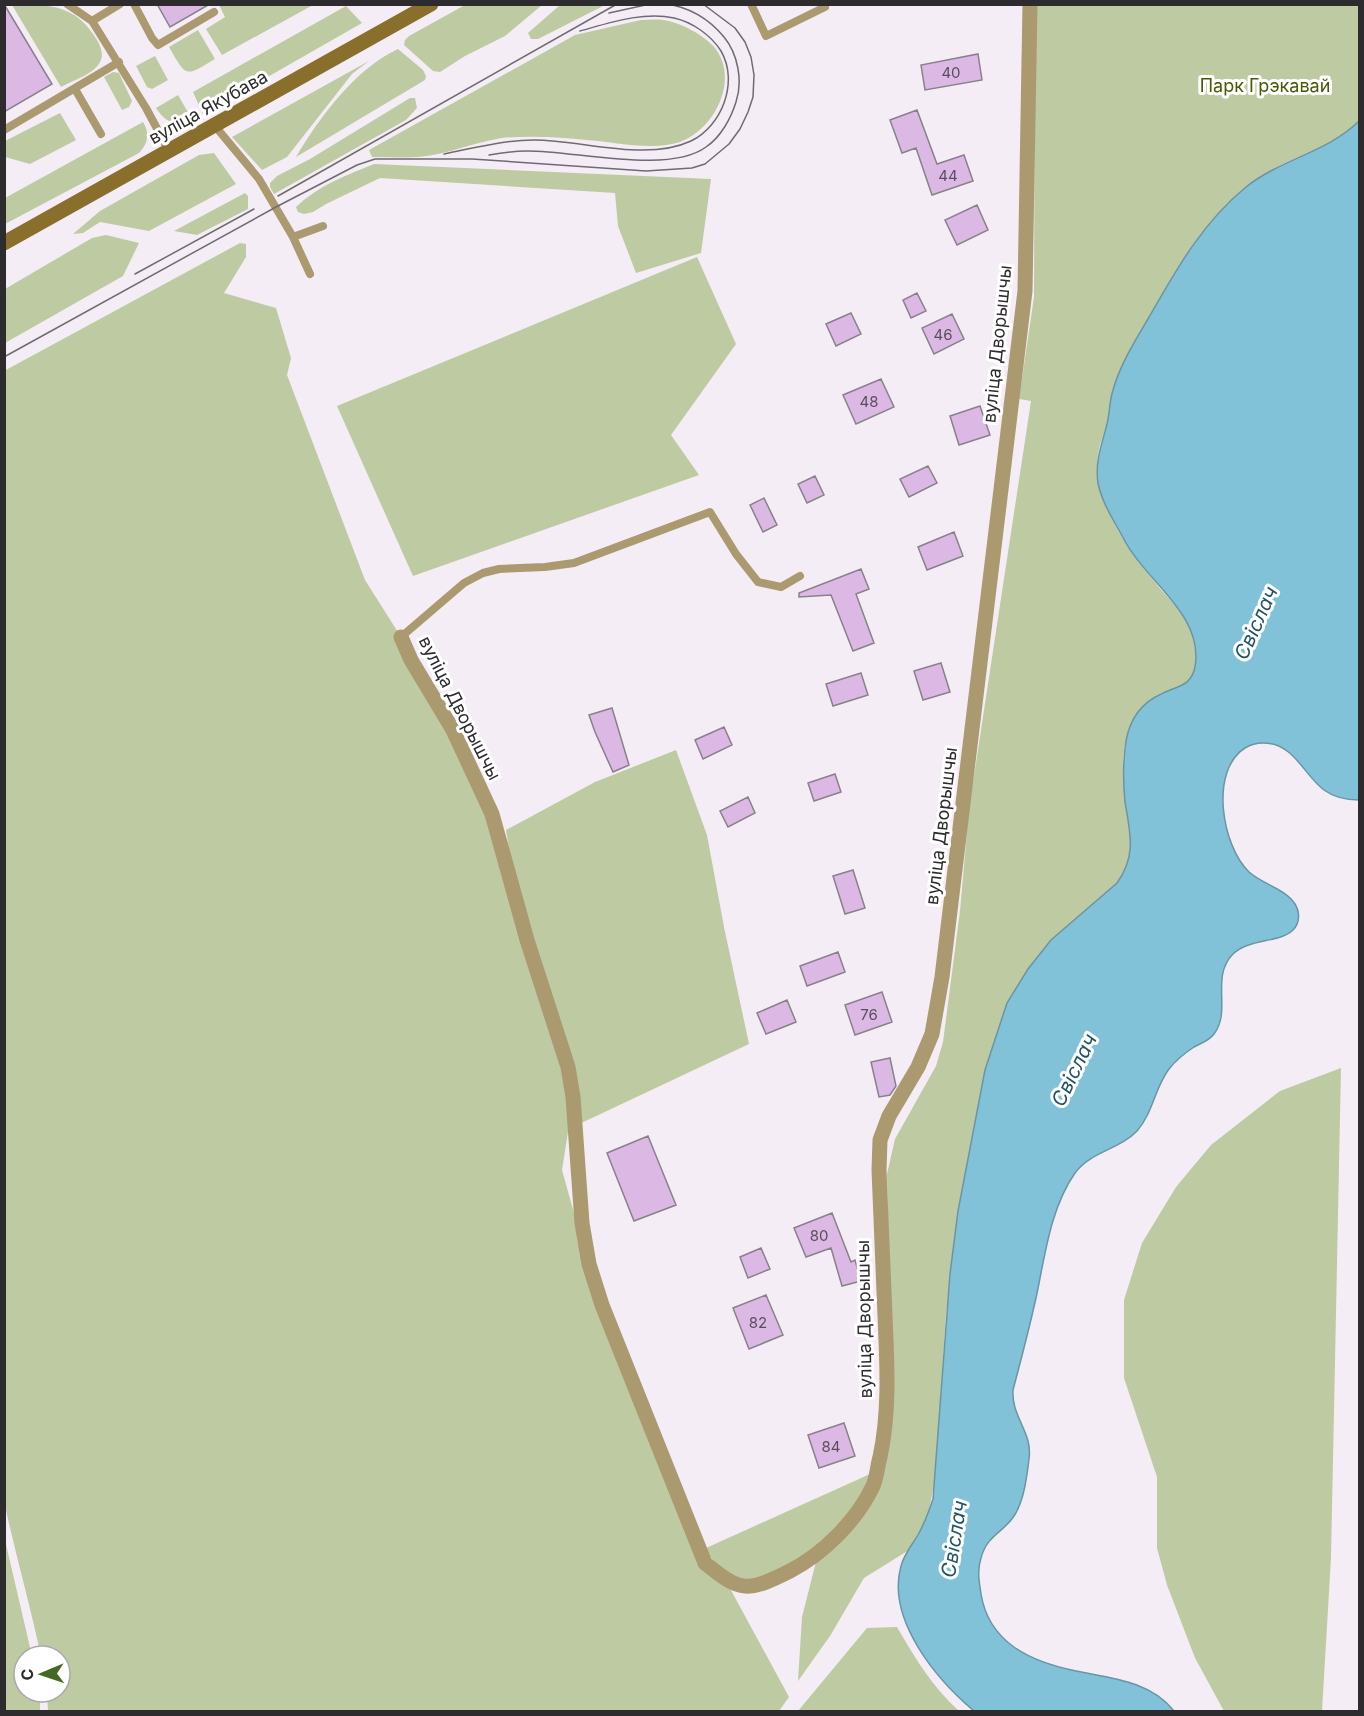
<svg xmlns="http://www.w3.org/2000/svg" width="1364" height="1716" font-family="Inter,sans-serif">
	<rect width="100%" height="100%" fill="#f4edf6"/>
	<!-- green -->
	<path fill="#becaa2" d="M12,5C51,4 76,5 97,40C101,47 104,55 100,62C94,74 74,80 61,87Z
		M219,5L221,4L313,5L222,55L206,29L225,17Z
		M465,5V4L542,5L505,36L465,56L440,72L433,71L404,45L405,40L409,36Z
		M560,5V4L605,5L538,39H531L528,33Z
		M1035,5H1359V121C1333,148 1295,154 1264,175C1212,209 1183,258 1152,311C1138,336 1123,361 1114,388C1111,397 1111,407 1109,417C1106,429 1100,441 1098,454C1092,503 1129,550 1158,586C1171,602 1188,616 1193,637C1196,652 1199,677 1184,686C1176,690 1168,690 1161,693C1144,701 1133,715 1128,732C1121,753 1123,778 1125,799C1127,823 1136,848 1126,870C1121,881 1112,888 1104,895L1007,1003L985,1070L958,1211L946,1314L935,1479L928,1516L909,1550L864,1578L830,1636L798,1681L802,1617L818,1554L792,1566L746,1583C727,1574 715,1568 706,1548L879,1470L889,1277L887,1174L895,1139L936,1066L943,1042L960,911L969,809L1031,401L1019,399L1034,297Z
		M346,6L362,23L203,114L193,92Z
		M641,20C648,20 656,19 663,20C680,22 704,35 715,48C740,80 714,130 680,142C656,150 623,144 598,141C567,138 534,135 502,138C474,142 446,155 418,157C403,158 387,157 372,157L369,150L575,35Z
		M198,30L215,59C185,77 187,78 169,47Z
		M398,49L423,70L426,76L425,80L296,157C319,118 356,68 398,49Z
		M155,56L168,80L152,89L147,87L136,66Z
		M369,61L352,74L287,157L262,170L232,137Z
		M113,72L119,73L132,101L129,107L122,110L104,77Z
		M178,95L193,121C177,128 165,122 156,108Z
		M410,98H415L417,108L406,120L274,194L270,187V183L277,176L310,159Z
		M60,113L76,140L30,164L5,157V141Z
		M143,122C150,133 148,144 139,153L5,224V198Z
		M214,153L236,184L149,231L100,222L83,233L73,234L100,211L199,155Z
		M374,164L711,179L701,253L636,273L618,226L615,193L380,178L326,204L313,212L304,214L298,212L296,207C318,186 346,175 374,164Z
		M245,193L248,196V209L197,235L174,231Z
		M106,235L139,243L123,276L5,343V289L92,238Z
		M240,243L246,244V257L224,293L276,308L291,358L287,375L365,580L401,637L491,813L518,908L506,830L595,782L676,750L707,835L724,927L749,1044L575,1126L571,1113L562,1170L599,1303L705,1563L726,1581L789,1697L779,1711H48L47,1692H60V1656H41C30,1604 15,1553 4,1501V371Z
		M697,257L736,344L671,435L699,475L413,576L337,406Z
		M1341,1068L1331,1558L1322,1711H1224L1195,1658L1167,1585L1157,1548V1477L1124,1378V1300L1142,1243L1176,1187L1211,1145L1280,1091Z
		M5,1540L32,1656H24V1692H40V1711H5Z
		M897,1627C915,1658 933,1688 959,1711H798L867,1628Z"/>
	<!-- water -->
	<path fill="#82c2d8" stroke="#6995a5" stroke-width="1.5" d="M1359,121V800C1347,800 1335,798 1324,790C1303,774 1294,743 1263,743C1257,743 1250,745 1245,748C1209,771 1222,846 1249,872C1262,884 1286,889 1295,904C1300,912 1300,923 1293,930C1280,943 1250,938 1233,954C1210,977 1232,1011 1214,1034C1209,1041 1201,1043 1194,1047C1185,1053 1176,1060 1169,1069C1155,1087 1153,1113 1137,1131C1119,1150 1091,1151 1075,1173C1050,1209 1045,1256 1036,1298C1029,1329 1021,1360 1013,1390C1011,1417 1033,1432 1029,1459C1027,1476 1024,1501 1014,1516C1004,1532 987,1535 981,1558C977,1570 979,1581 981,1594C989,1643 1031,1662 1076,1671C1110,1678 1151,1681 1174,1711H974C936,1679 886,1619 901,1566C904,1554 913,1544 919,1533C925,1522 929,1511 933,1499L950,1274L958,1211L985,1070L1007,1003L1028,969L1051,940L1117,883C1137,855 1130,833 1125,802C1123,782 1123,761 1126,741C1130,719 1141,703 1161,694C1176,686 1191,687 1195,667C1204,615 1148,583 1126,543C1116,524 1102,504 1098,483C1095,463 1101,446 1106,428C1110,415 1109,402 1113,390C1120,365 1135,341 1148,319C1176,270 1202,223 1246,187C1281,159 1328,152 1359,121Z"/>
	<!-- building -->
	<path fill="#dcb8e4" stroke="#888189" stroke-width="1.5" d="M4,4L52,84L4,112Z
		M157,4H210L170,27Z
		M978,54L982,80L925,90L921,65Z
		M917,110L937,164L964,155L973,181L932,195L916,148L902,153L890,120Z
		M977,205L988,230L957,245L945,220Z
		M917,293L926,311L911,318L903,300Z
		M851,313L861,334L836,346L826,324Z
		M952,314L964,339L934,354L922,328Z
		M881,379L894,407L856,424L843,395Z
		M980,406L990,435L959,445L950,416Z
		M928,466L937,483L909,497L900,479Z
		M815,476L824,495L807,503L798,484Z
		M764,498L777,525L763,532L750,505Z
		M954,532L963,556L927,570L918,547Z
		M861,569L869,589L856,594L874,643L853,651L831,595L799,597V593Z
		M941,663L950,692L923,700L914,671Z
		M861,673L868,695L833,706L826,684Z
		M612,708L629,765L613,772L595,732L589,715Z
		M724,727L732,745L703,759L695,740Z
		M835,774L841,792L814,801L808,783Z
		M748,797L755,813L728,827L720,811Z
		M853,870L865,908L845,914L833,876Z
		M838,952L845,972L807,986L800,966Z
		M882,992L892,1022L855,1035L845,1005Z
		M787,1000L796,1022L766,1034L757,1013Z
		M890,1058L896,1086L890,1095L879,1097L871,1062Z
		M648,1136L676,1205L634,1221L607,1153Z
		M832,1213L851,1262L855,1260L861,1281L842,1286L831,1248L806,1257L794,1228Z
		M761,1248L770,1269L748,1278L740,1257Z
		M766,1295L783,1335L749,1349L733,1308Z
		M844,1423L855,1456L819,1468L808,1435Z"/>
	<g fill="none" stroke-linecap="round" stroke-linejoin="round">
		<!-- lane -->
		<path stroke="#ab9970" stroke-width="8" d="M67,4L92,21L146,108L169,151
			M134,4L152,38L158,45L214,12
			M751,4L766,36L825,7L823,4
			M92,21L120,4
			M75,89L101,134
			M215,126L259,179L293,237L310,274
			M4,130L119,62
			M293,237L323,226
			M401,637L464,583L483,573L499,569L545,567L574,563L710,512L736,554L758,582L781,587L800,576"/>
		<!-- street -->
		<path stroke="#ab9970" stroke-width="15" d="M401,637L411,660L453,730L492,814L527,940L568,1067L573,1097L582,1223L589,1264L602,1305L705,1563C741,1593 748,1592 790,1571C823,1554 856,1521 872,1488C877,1479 877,1467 880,1457C890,1410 887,1363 885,1316C883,1267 881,1218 879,1170L880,1140L889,1116L918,1067L932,1034L942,977L1025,291L1030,4"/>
		<!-- secondary -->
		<path stroke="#896e2c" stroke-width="15" d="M4,243L431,4"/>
		<!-- tram -->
		<path stroke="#6f6b70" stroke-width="1.5" d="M609,13L650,4
			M444,154C474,148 503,140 534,140C583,140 646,162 691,141C722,126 739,82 721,51C711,35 692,22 674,18C644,11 609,23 580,31
			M489,155C501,153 514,151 526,151C572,150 668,175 706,147C721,137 731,118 736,102C743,81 738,54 724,37C709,19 689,7 666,4
			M278,196L617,4
			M135,274L254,209
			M4,357L276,207L357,165L375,159H472L646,171L692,168L705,164L729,144L740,129L748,112L753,97L754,75L751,57L745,42L735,28L703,4"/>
	</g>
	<g text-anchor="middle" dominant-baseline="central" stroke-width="6" stroke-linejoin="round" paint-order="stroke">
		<!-- number labels -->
		<g font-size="15" fill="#5a4e5c">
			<text x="951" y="72">40</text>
			<text x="948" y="175">44</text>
			<text x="943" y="334">46</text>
			<text x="869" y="401">48</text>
			<text x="869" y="1014">76</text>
			<text x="819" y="1235">80</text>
			<text x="758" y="1322">82</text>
			<text x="831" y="1446">84</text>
		</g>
		<!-- park labels -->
		<g font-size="18" fill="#485904" stroke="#fff">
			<text x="1265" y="85">Парк Грэкавай</text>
		</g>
		<!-- street labels -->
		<g font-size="18" fill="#2e2b2e" stroke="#fff">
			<text transform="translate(208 107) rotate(-29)">вуліца Якубава</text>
			<text transform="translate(997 344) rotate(-84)">вуліца Дворышчы</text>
			<text transform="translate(460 708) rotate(63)">вуліца Дворышчы</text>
			<text transform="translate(941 826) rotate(-83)">вуліца Дворышчы</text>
			<text transform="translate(864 1319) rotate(-91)">вуліца Дворышчы</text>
		</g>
		<!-- water labels -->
		<g font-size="20" font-style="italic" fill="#1f5464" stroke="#fff">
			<text transform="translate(1256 623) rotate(-66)">Свіслач</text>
			<text transform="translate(1074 1070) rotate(-64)">Свіслач</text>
			<text transform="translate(954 1539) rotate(-81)">Свіслач</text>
		</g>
	</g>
	<!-- border -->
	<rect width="1364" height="1716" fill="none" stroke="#2e2b2e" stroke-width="12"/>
	<!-- north arrow -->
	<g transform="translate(42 1674) rotate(268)"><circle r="28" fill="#ffffff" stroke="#abaaab" stroke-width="1.5"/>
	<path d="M0-4.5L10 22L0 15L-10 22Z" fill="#436923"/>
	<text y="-9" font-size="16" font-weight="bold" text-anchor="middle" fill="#2e2b2e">С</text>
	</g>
</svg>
